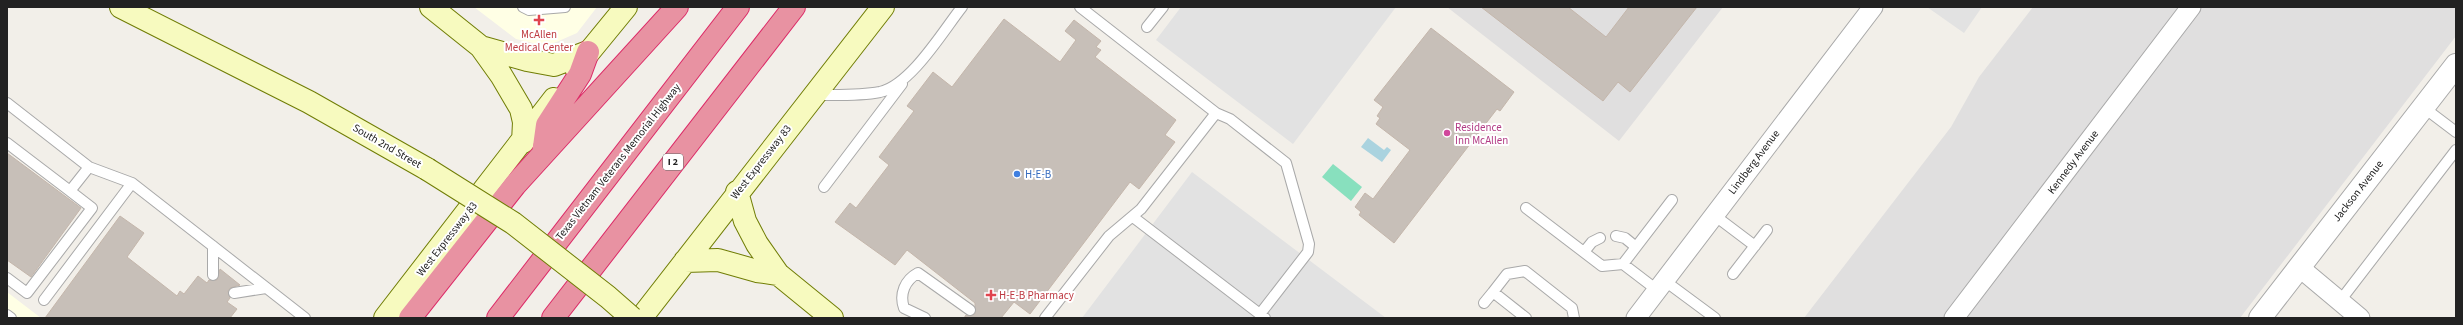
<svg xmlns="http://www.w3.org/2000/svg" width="2463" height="325" font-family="'Source Sans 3',sans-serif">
	<rect width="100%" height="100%" fill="#f2efe9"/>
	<!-- residential -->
	<path fill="#e0dfdf" d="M1447,7H1723L1619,141Z
		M2033,7H2456V36L2240,318H1804L1951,127L1979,77Z"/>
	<!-- education -->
	<path fill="#ffffe5" d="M474,7H597L577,33L554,43L537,44L516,39Z
		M7,292L41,318H7Z"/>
	<!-- pitch -->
	<path fill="#88e0be" d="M1333,164L1362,187L1351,201L1322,177Z"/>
	<!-- parking -->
	<path fill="#e2e2e2" d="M1181,7H1396L1293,144L1156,40Z
		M1927,7H1982L1964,33Z
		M1192,172L1386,318H1082Z"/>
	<!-- water -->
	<path fill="#aad3df" d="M1368,138L1384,150L1387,147L1391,150L1382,162L1361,147Z"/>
	<!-- building -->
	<path fill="#c7bfb8" stroke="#c4b6ab" d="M1481,7H1568L1606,37L1629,7H1697L1630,92L1618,82L1603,101Z
		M1004,19L1060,62L1076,40L1065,31L1074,20L1101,41L1096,47L1101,50L1095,57L1176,120L1165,135L1175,142L1139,189L1130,182L1030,314L1014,302L1001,318H964L966,315L970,316L975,314V303L907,250L895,265L835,222L850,203L856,208L889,165L879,157L914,111L907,106L933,72L952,87Z
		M1431,28L1514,92L1500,111L1497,109L1394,243L1359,215L1361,212L1355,207L1365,193L1373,199L1410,150L1376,124L1380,118L1377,116L1383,107L1374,100Z
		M7,153L81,208L31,277L7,260Z
		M120,216L144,233L127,257L177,296L180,291L184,294L198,276L207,283L209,280H217L220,269L240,285L230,288L228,291L230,298L227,302L237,309L230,318H45Z"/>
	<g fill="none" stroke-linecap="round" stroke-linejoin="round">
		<defs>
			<path id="service" d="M523,7L529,10L565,7
				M1080,7L1216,113L1230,119L1286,163L1309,244L1308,252L1260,314
				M1147,27L1163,7
				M816,95C837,95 859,96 880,92C911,85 943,31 962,7
				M7,103L89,167L132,183L305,318
				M2423,107L2456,132
				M7,143L70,191L89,167
				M824,187L902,84
				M1526,208L1602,266L1623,264L1672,200
				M1714,215L1755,246
				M1133,217L1265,318
				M1616,236L1625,238L1636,247
				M213,246V275
				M1584,252L1592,242L1600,238
				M1623,264L1657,290
				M1733,274L1767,230
				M7,278L27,293L92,208L70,191
				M1665,281L1715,318
				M1493,292L1507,274L1525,271L1572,308L1574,318
				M234,293L266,288
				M44,300L132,183
				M2340,301L2456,150
				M1484,303L1493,292L1526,318
				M7,315L11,318
				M925,318L904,308C899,294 905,280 918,273L970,310
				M1045,318L1109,236L1141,209L1216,113"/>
			<path id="minor" d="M2299,267L2360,318
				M1636,318L1873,7
				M1954,318L2191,7"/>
			<path id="tertiary" d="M2260,318L2456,65"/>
			<path id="secondary" d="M121,7L309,102L427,169
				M431,7L481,47L501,75L521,109L524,122L523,142
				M481,47L527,60L554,65L588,52
				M576,68L626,7
				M737,192L745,221L757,244L778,274L832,318
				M685,261L718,260L757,271L778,274
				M385,318L554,99
				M641,318L883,7"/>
			<path id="motorway" d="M543,154L547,125L580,74L588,52
				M410,318L515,185L677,7
				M498,318L738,7
				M553,318L794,7"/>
		</defs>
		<!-- service casing -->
		<use href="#service" stroke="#a9a9a9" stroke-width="12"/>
		<!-- minor casing -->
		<use href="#minor" stroke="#a9a9a9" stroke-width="21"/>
		<!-- tertiary casing -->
		<use href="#tertiary" stroke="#a9a9a9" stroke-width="24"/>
		<!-- secondary casing -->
		<use href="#secondary" stroke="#707d05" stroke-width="24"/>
		<!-- motorway casing -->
		<use href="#motorway" stroke="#dc2a67" stroke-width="24"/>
		<!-- service -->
		<use href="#service" stroke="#fff" stroke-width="10"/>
		<!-- minor -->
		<use href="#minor" stroke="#fff" stroke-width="19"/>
		<!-- tertiary -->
		<use href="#tertiary" stroke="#fff" stroke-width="22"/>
		<!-- secondary -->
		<use href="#secondary" stroke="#f7fabf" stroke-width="22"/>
		<!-- motorway -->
		<use href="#motorway" stroke="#e892a2" stroke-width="22"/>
		<defs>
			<path id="secondary-bridge" d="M427,169L513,223L608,297L632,318"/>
		</defs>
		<!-- secondary-bridge casing -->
		<use href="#secondary-bridge" stroke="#707d05" stroke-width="24" stroke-linecap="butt"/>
		<!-- secondary-bridge -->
		<use href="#secondary-bridge" stroke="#f7fabf" stroke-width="22"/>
	</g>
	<!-- markers -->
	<g fill="#e0444e" stroke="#fff" stroke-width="1.5">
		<path d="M537 14h4v4h4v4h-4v4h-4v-4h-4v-4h4z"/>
		<path d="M989 289h4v4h4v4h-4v4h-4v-4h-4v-4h4z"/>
	</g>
	<circle fill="#d1479c" stroke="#fff" stroke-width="1.5" cx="1447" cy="133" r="4"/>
	<circle fill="#3f7fe0" stroke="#fff" stroke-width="1.5" cx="1017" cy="174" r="4"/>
	<g text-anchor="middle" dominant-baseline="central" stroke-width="4" stroke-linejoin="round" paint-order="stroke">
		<!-- shield labels -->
		<rect fill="#fff" stroke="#646464" stroke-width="1" x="663" y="154" width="20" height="16" rx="3"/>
		<g font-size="10" font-weight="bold" fill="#222">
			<text x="673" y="162">I 2</text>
		</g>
		<!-- health labels -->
		<g font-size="11" fill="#be3a42" stroke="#fff">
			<text x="539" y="34">McAllen<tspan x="539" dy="13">Medical Center</tspan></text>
			<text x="999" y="295" text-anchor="start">H-E-B Pharmacy</text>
		</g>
		<!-- hotel labels -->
		<g font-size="11" fill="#b23c85" stroke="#fff" text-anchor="start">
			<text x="1455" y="127">Residence<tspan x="1455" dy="13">Inn McAllen</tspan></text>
		</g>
		<!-- street labels -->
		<g font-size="11" fill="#222" stroke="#fff">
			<text transform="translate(387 146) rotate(30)">South 2nd Street</text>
			<text transform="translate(618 162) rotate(-52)">Texas Vietnam Veterans Memorial Highway</text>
			<text transform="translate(761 162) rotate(-52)">West Expressway 83</text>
			<text transform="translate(1754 162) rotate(-53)">Lindberg Avenue</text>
			<text transform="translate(2073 162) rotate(-53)">Kennedy Avenue</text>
			<text transform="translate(2358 191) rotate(-52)">Jackson Avenue</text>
			<text transform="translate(447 239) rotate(-52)">West Expressway 83</text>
		</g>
		<!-- shop labels -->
		<g font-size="11" fill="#366cbe" stroke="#fff" text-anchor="start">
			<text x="1025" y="174">H-E-B</text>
		</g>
	</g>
	<!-- border -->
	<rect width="2463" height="325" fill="none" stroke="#222222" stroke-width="16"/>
</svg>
